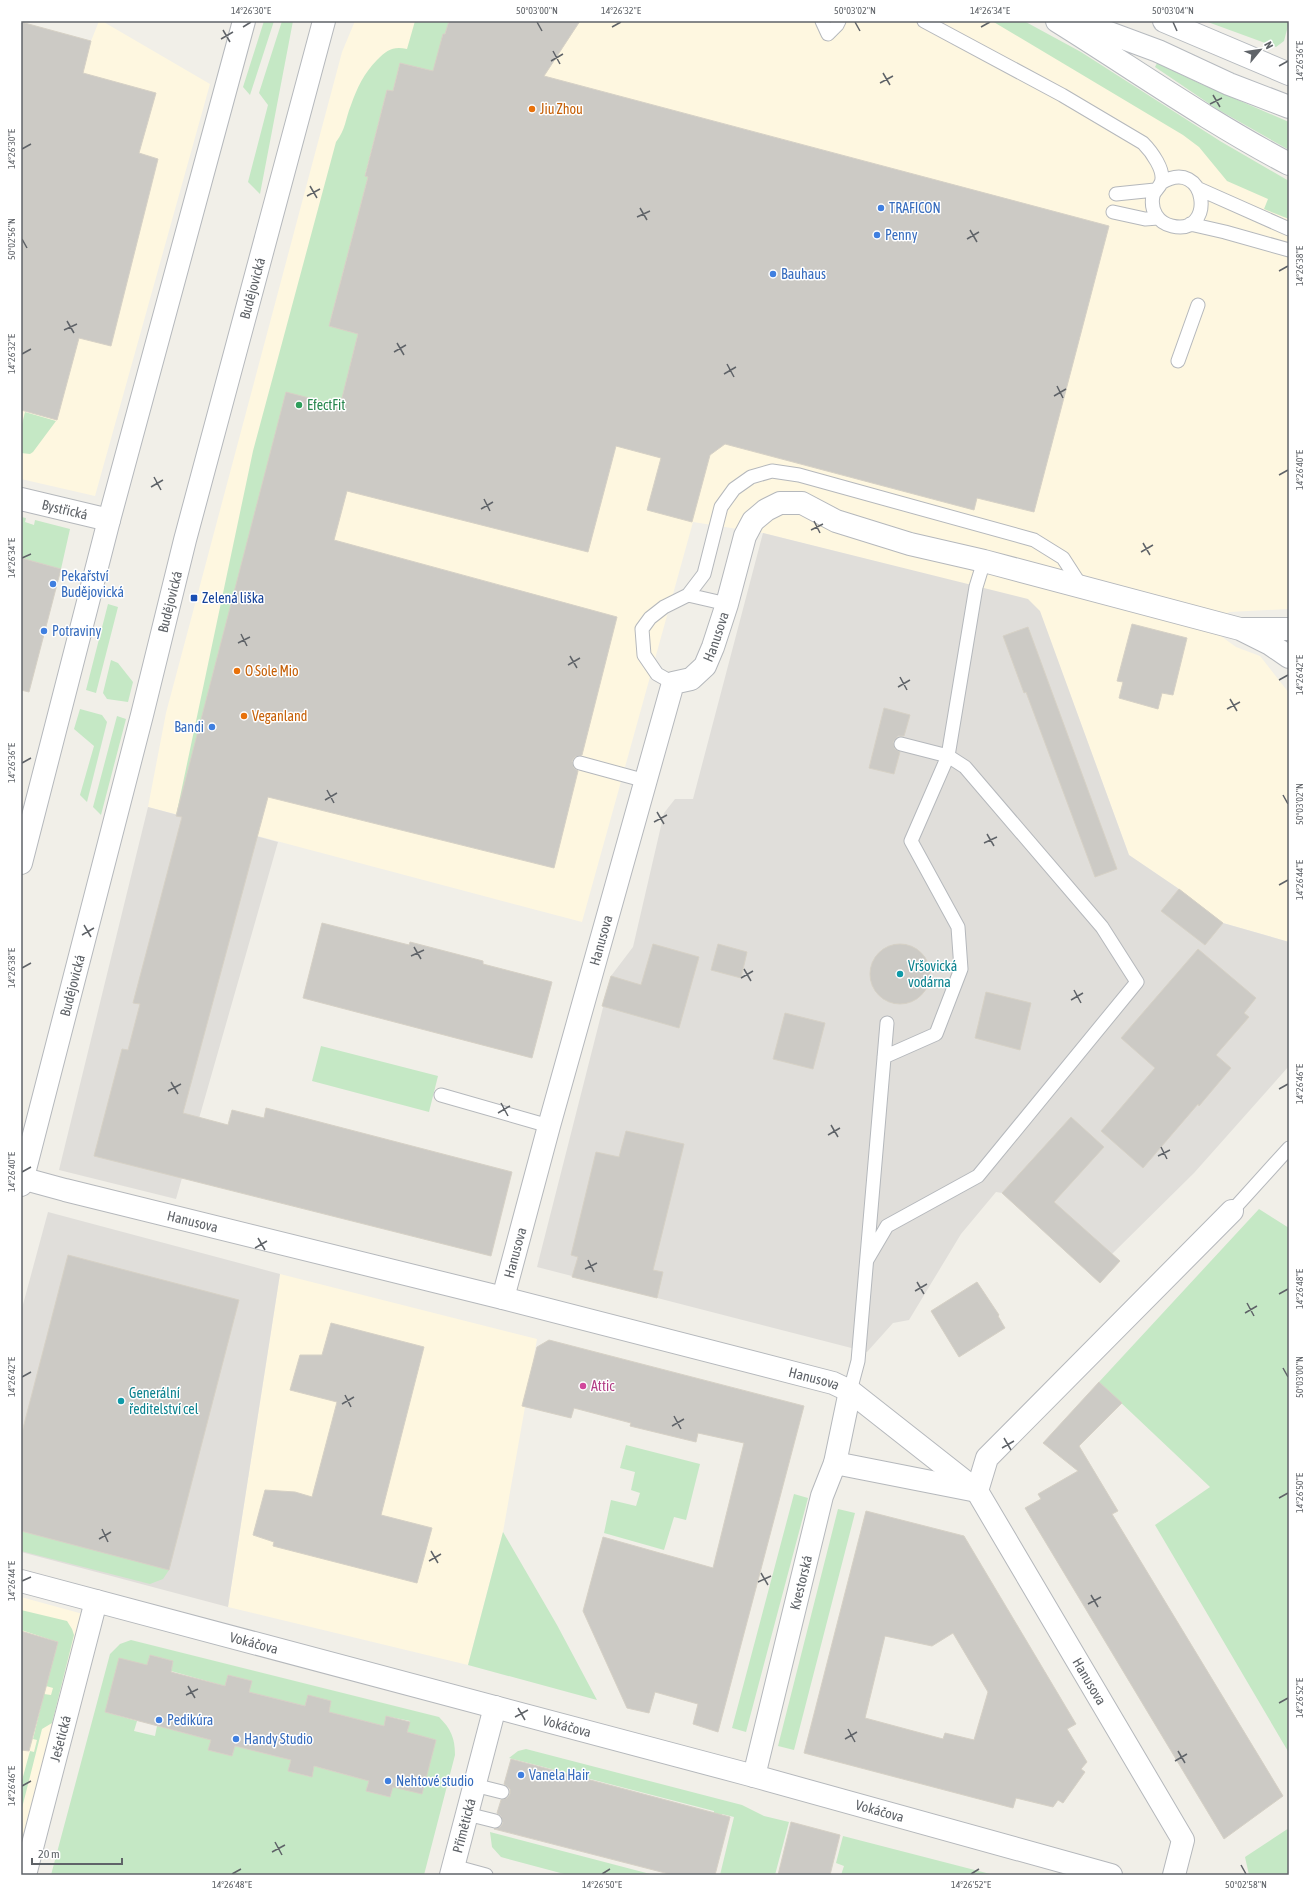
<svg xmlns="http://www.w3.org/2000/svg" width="1310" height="1896" font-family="'Asap Condensed',sans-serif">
	<rect width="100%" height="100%" fill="#f1efe8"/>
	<!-- commercial -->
	<path fill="#fef7e0" d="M99,21H102L210,84L95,496L21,479V22L91,41Z
		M355,21H992L1053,47L1289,199V609L1229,612L1214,631L1236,647L1260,656L1289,693V942L1223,923L1179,889L1129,855L1040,612L976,587L763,533L693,522L582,922L148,807L166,713L342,52Z
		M280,1274L537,1339L503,1532L468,1665L228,1607Z
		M21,1597L83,1614L21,1843Z"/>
	<!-- industrial -->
	<path fill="#e0deda" d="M763,533L1028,599L1040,611L1129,855L1179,889L1223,923L1289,942V1066L1194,1173L1112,1254L1119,1262L1100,1283L1002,1193L996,1192L961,1234L909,1320L893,1323L867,1352L537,1267L611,976L633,947L664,813L675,799H693Z
		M148,807L278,842L176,1199L59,1170Z
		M48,1212L280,1274L228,1607L21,1552V1312Z"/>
	<!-- green -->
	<path fill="#c5e8c5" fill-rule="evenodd" d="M264,21H274L250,95L243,87Z
		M282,21H293L260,194L248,182L268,105L259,93Z
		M415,21H449L445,34H443L436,72L400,63L393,91L387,90L365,175L368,177L329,326L358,334L341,403L176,816L253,451L336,142C346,129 345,120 351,105C357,88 364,73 377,60C387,50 393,46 407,49Z
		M992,21H1024L1081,52L1220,141L1289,181V219L1264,209L1268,199L1227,181L1199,147L1183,135Z
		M1205,21H1289V22L1284,41L1276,47Z
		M1157,63L1201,84L1289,122V150L1217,109L1155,67Z
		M25,412L56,421L33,452L30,454L21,453V428Z
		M21,517L26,518L25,522L34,525L35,520L70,529L61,569L21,558Z
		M108,604L118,607L96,693L86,690Z
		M111,660L118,663L133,682L128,702L107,699L103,693Z
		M80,709L102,715L107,722L87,802L80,795L94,746L74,729Z
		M117,716L126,719L101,815L93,807Z
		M321,1046L438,1076L429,1112L312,1081Z
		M1259,1209L1289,1228V1753L1155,1525L1210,1487L1099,1382Z
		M626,1445L700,1464L686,1520L674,1517L664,1550L604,1533L611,1500L636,1506L640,1493L631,1490L635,1472L620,1468Z
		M794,1494L808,1498L746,1732L732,1728Z
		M838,1509L855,1513L794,1750L778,1746Z
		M21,1531L169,1570L163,1579L150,1584L21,1551Z
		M503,1532L557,1625L597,1700L468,1665Z
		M21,1610L67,1621L72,1629L74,1635L52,1723L42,1729L21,1812V1784L30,1751L34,1752L37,1740L33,1739L44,1694L51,1695L53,1688L46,1686L58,1642L21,1630Z
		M131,1640L439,1717C451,1729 455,1738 455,1755L424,1875H51L110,1654L120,1644ZM150,1655L173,1661L171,1671L225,1686L228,1675L252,1681L249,1692L305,1706L308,1696L331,1701L329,1712L384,1726L386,1716L410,1721L407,1732L436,1740L393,1787L390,1797L366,1791L369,1781L314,1766L311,1777L288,1771L291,1760L235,1746L232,1756L208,1750L211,1740L157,1726L155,1736L134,1731L137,1721L105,1712L147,1665Z
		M526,1749L742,1805L764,1816L789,1822L775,1875H720L734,1817L722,1814L721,1816L714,1814V1811L509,1758L518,1751Z
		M1289,1828V1875H1249L1245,1857Z
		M490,1832L654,1875H568L501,1857L492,1847Z
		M843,1836L994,1875H841L844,1866L836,1863Z"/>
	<!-- building -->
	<path fill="#cccac5" stroke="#d6d1c6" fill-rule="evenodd" d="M449,21H580L544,76L1109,226L1034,512L977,498L974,510L725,444L710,455L692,522L647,510L661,458L616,446L588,552L347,491L334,540L617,617L582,755L575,757L572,761L574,768L578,771L554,868L268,797L183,1113L228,1125L232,1110L264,1118L266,1108L512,1172L491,1256L94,1156L122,1049L128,1050L140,1004L133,1003L182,817L176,816L286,392L340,406L358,334L329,326L368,177L365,176L387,90L393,91L400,63L433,71L443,34H445Z
		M21,22L91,41L83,73L156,93L139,153L158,159L111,346L79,338L57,420L21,410Z
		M21,558L61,569L29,692L21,690Z
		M1132,624L1187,638L1173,695L1162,693L1158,709L1119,698L1123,682L1117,681Z
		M1028,627L1117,869L1095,877L1026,692L1024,693L1003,636Z
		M884,708L910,715L904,736H898L893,742L895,749L900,752L894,774L869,768Z
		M1179,889L1223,923L1205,945L1161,911Z
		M322,923L409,945L410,942L483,961V964L552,982L532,1058L303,998Z
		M653,944L699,957L679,1028L602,1006L611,976L641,985Z
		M718,944L747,952L741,978L711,970Z
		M870 974a30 30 0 1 1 60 0a30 30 0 1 1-60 0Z
		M1198,949L1256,998L1244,1013L1249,1017L1216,1055L1231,1068L1199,1106L1198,1104L1143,1168L1101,1131L1155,1068L1121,1038Z
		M986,992L1031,1003L1020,1050L975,1038Z
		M785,1013L825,1023L813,1069L773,1059Z
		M1071,1117L1104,1147L1054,1202L1120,1261L1100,1283L1002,1193Z
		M626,1131L684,1144L653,1270L663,1272L657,1298L572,1277L578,1257L571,1255L596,1152L619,1157Z
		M68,1255L239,1300L169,1570L21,1531V1436Z
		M977,1282L999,1315L998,1316L1005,1328L959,1357L931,1311Z
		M331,1323L424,1347L381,1515L432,1528L417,1583L273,1546L274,1542L253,1535L265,1490L295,1492L312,1497L337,1402L290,1390L300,1355H322Z
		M549,1340L804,1406L718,1732L693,1724L698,1704L655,1692L649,1713L627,1708L583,1611L603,1537L713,1568L744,1443L698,1433L696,1442L630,1426L631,1423L574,1408L571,1418L522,1406L537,1347Z
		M1099,1382L1122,1403L1079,1446L1118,1511L1112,1514L1283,1796L1224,1839L1025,1508L1041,1499L1038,1494L1078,1471L1043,1443Z
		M866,1511L964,1536L1076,1724L1067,1729L1087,1762L1081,1769L1085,1772L1063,1803L1058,1800L1053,1807L1016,1798L1013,1808L804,1753ZM953,1633L988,1692L974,1740L945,1733L943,1739L865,1718L885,1636L932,1646Z
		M21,1631L58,1642L29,1751L21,1750Z
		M150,1655L173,1661L171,1672L225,1686L228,1675L252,1681L249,1692L305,1706L308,1695L331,1701L329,1712L384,1726L386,1716L410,1722L407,1732L436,1740L422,1794L393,1787L390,1797L366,1791L369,1781L314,1766L312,1777L288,1771L291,1760L235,1746L232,1756L208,1750L211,1740L105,1712L119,1658L147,1665Z
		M511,1759L730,1817L715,1875H673L494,1829L500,1827L503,1823L501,1816L497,1813L501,1800L507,1798L510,1794V1789L504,1784Z
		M791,1822L840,1835L830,1875H778Z"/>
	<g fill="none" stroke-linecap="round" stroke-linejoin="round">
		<defs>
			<path id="service" d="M822,21L828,34L837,25L839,21
				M924,21L1062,95L1143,143C1151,151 1166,171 1161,183C1159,188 1154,191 1153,196C1150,210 1158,223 1172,226C1217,237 1207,155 1161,183
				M1199,189L1289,229
				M1116,194L1155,190
				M1113,212L1145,219L1158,218
				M1190,224L1225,232L1289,250
				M1178,361L1198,305
				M688,595L727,604
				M673,683L657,674L644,655L642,629L650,618L664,607L688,595L704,574L721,507L734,489L751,477L772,471L799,475L1034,540L1063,558L1081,586
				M580,763L646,781
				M884,1057L936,1034L961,969L958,927L911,841L948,756L976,587L984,561
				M441,1095L549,1126
				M1232,1211L1289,1148
				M867,1260L887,1226L978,1176L1137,982L1102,927L965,767L948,756L901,744
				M850,1391L858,1361L887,1023
				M474,1785L502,1792
				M467,1814L495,1821
				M453,1866L486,1875"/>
			<g id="minor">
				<path id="s1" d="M21,499L109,520"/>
				<path d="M1244,629H1289"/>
				<path id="s2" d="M21,1178L65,1190L503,1298L833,1383L850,1391L977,1491L1183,1840L1174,1875"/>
				<path id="s3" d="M503,1298L549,1126L673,683L691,679L705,666L713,647L727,604L745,536L753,521L766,510L780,503H802L836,521L910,544L984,561L1240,629L1270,644L1289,657"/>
				<path d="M835,1463L977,1491L987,1458L1232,1211"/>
				<path id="s4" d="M21,1581L754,1776L1111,1875"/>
				<path id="s5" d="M754,1776L822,1496L835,1463L850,1391"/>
				<path id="s6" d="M25,1875L96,1601"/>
				<path id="s7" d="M451,1875L495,1707"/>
			</g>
			<g id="tertiary">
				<path d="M21,863L109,520L244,21"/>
				<path id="s8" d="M21,1185L142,715L185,540L324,21"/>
			</g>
			<path id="secondary" d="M1057,21C1134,69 1209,122 1289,164
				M1077,21L1158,51L1229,84L1289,107
				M1164,21L1289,74"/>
		</defs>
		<!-- service casing -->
		<use href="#service" stroke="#b5b8bc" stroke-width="15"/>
		<!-- minor casing -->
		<use href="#minor" stroke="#b5b8bc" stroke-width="24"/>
		<!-- tertiary casing -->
		<use href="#tertiary" stroke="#b5b8bc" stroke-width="24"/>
		<!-- secondary casing -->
		<use href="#secondary" stroke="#b6babf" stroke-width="24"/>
		<!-- service -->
		<use href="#service" stroke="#fff" stroke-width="13"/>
		<!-- minor -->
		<use href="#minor" stroke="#fff" stroke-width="22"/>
		<!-- tertiary -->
		<use href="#tertiary" stroke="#fff" stroke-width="22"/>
		<!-- secondary -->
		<use href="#secondary" stroke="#fff" stroke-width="22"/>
	</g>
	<!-- ticks -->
	<path fill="none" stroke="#5f6368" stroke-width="1.5" d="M537,22L542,31M855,22L860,31M1173,22L1177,31M243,27L251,22M612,27L621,22M981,27L990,22M223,30L230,42M221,39L233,32M553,51L560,64M551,61L563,54M1279,66L1288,61M883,73L890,85M880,83L893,76M1213,95L1220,107M1210,104L1222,98M22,149L31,144M310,186L317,198M307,196L320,189M640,208L647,220M637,217L650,211M970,230L977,242M22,239L27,248M967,239L979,232M1279,271L1288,266M67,321L74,333M64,330L77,324M397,343L404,355M394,352L406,345M22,354L31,349M727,364L734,377M724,374L736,367M1057,386L1063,398M1054,396L1066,389M1279,475L1288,470M154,477L161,490M151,487L163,480M484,499L490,511M481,509L493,502M814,521L820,533M811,530L823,524M1143,543L1150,555M1141,552L1153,545M22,558L31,554M241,634L247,646M238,643L250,637M570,656L577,668M568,665L580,658M900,677L907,690M1279,680L1288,675M898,687L910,680M1230,699L1237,711M1227,709L1240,702M22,763L31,758M327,790L334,803M1283,795L1288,804M325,800L337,793M657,812L664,824M654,822L667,815M987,834L994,846M984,843L997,837M1279,885L1288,880M84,925L91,937M82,935L94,928M414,947L421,959M411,956L424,950M22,968L31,963M744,969L751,981M741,978L753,971M1074,990L1081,1003M1071,1000L1083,993M171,1082L178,1094M1279,1089L1288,1084M168,1091L181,1084M501,1103L508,1116M498,1113L510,1106M831,1125L838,1137M828,1135L840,1128M1161,1147L1167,1159M1158,1156L1170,1150M22,1172L31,1167M258,1238L265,1250M255,1248L267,1241M588,1260L594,1272M585,1269L597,1263M917,1282L924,1294M915,1291L927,1284M1279,1294L1288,1289M1247,1303L1254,1316M1245,1313L1257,1306M1283,1368L1288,1377M22,1377L31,1372M345,1395L351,1407M342,1404L354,1397M674,1416L681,1429M672,1426L684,1419M1004,1438L1011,1450M1002,1448L1014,1441M1279,1498L1288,1493M102,1529L108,1542M99,1539L111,1532M431,1551L438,1563M429,1561L441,1554M761,1573L768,1585M22,1581L31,1577M758,1582L771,1576M1091,1595L1098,1607M1088,1604L1101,1597M188,1686L195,1698M186,1695L198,1689M1279,1703L1288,1698M518,1708L525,1720M515,1717L528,1710M848,1729L855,1742M845,1739L857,1732M1178,1751L1185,1763M1175,1761L1187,1754M22,1786L31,1781M275,1842L282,1855M272,1852L285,1845M1241,1865L1246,1874M232,1874L241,1869M602,1874L610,1869M971,1874L979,1869"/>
	<!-- markers -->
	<g fill="#e8710a" stroke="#fff" stroke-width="1.5">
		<circle cx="532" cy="109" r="4"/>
		<circle cx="237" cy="671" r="4"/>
		<circle cx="244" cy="716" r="4"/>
	</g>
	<g fill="#3f7fe0" stroke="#fff" stroke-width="1.5">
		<circle cx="881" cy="208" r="4"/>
		<circle cx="877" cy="235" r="4"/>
		<circle cx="773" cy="274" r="4"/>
		<circle cx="53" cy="584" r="4"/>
		<circle cx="44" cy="631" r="4"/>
		<circle cx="212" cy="727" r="4"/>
		<circle cx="159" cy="1720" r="4"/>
		<circle cx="236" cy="1739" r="4"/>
		<circle cx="521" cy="1775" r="4"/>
		<circle cx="388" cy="1781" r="4"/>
	</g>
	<circle fill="#2e9e5b" stroke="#fff" stroke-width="1.5" cx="299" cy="405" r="4"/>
	<rect fill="#1a4fb4" stroke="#fff" stroke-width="1.5" x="190" y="594" width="8" height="8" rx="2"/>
	<g fill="#0f9aa8" stroke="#fff" stroke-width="1.5">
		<circle cx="900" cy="974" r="4"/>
		<circle cx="121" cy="1401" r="4"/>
	</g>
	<circle fill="#d1479c" stroke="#fff" stroke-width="1.5" cx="583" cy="1386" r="4"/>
	<g text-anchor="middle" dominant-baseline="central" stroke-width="3" stroke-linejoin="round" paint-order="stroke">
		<!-- food labels -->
		<g font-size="14" fill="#c56008" stroke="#fff" text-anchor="start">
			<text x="540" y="109">Jiu Zhou</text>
			<text x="245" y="671">O Sole Mio</text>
			<text x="252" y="716">Veganland</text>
		</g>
		<!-- shop labels -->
		<g font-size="14" fill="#366cbe" stroke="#fff" text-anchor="start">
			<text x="889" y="208">TRAFICON</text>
			<text x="885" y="235">Penny</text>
			<text x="781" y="274">Bauhaus</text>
			<text x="61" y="576">Pekařství<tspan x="61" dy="16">Budějovická</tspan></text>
			<text x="52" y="631">Potraviny</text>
			<text x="204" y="727" text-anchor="end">Bandi</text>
			<text x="167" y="1720">Pedikúra</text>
			<text x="244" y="1739">Handy Studio</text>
			<text x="529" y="1775">Vanela Hair</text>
			<text x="396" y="1781">Nehtové studio</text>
		</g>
		<!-- street labels -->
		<g font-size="14" fill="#5f6368" stroke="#fff">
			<text stroke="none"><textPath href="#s8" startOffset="926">Budějovická</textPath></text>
			<text stroke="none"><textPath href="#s1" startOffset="45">Bystřická</textPath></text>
			<text stroke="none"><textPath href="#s8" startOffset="602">Budějovická</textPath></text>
			<text stroke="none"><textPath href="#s3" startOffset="707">Hanusova</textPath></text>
			<text stroke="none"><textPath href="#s3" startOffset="371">Hanusova</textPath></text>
			<text stroke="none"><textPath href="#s8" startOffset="206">Budějovická</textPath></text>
			<text stroke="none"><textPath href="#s2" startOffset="177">Hanusova</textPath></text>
			<text stroke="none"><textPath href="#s3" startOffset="47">Hanusova</textPath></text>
			<text stroke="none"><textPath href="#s2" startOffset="818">Hanusova</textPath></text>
			<text stroke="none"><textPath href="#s5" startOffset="199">Kvestorská</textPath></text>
			<text stroke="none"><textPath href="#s4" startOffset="241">Vokáčova</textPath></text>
			<text stroke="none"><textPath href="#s2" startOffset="1239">Hanusova</textPath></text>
			<text stroke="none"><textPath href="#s4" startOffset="565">Vokáčova</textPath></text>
			<text stroke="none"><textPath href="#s6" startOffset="141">Ješetická</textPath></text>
			<text stroke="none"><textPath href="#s4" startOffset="889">Vokáčova</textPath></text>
			<text stroke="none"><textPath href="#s7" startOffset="51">Přímětická</textPath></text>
		</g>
		<!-- leisure labels -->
		<g font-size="14" fill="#27864d" stroke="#fff" text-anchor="start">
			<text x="307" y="405">EfectFit</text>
		</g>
		<!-- transit labels -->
		<g font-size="14" fill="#164399" stroke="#fff" text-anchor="start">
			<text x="202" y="598">Zelená liška</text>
		</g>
		<!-- culture labels -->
		<g font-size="14" fill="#0d838f" stroke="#fff" text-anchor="start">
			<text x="908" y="966">Vršovická<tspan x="908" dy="16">vodárna</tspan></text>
			<text x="129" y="1393">Generální<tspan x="129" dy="16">ředitelství cel</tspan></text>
		</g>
		<!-- hotel labels -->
		<g font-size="14" fill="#b23c85" stroke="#fff" text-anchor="start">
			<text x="591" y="1386">Attic</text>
		</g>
	</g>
	<!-- border -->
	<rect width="1310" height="1896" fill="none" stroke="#ffffff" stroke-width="44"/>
	<!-- north arrow -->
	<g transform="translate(1260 50) rotate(61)" stroke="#ffffff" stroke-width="3" paint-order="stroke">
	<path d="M0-3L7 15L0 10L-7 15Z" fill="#5f6368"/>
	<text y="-6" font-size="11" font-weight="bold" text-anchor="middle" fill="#5f6368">N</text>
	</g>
	<!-- scale -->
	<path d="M32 1858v6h90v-6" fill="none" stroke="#5f6368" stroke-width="2"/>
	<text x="38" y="1858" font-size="12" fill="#5f6368" stroke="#ffffff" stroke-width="3" paint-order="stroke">20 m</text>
	<rect x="22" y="22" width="1266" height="1852" fill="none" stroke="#5f6368" stroke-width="1.5"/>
	<g font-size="10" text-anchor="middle" fill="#5f6368">
		<text x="251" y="14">14°26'30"E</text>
		<text x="537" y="14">50°03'00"N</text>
		<text x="621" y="14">14°26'32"E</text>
		<text x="855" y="14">50°03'02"N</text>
		<text x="990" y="14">14°26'34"E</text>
		<text x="1173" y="14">50°03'04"N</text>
		<text transform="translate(1299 61) rotate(-90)" y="4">14°26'36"E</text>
		<text transform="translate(11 149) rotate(-90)" y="4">14°26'30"E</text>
		<text transform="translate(11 239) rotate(-90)" y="4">50°02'56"N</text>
		<text transform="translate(1299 266) rotate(-90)" y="4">14°26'38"E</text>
		<text transform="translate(11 354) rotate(-90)" y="4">14°26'32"E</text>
		<text transform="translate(1299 470) rotate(-90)" y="4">14°26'40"E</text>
		<text transform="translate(11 558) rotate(-90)" y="4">14°26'34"E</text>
		<text transform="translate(1299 675) rotate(-90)" y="4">14°26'42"E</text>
		<text transform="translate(11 763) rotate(-90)" y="4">14°26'36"E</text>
		<text transform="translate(1299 804) rotate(-90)" y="4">50°03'02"N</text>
		<text transform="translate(1299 880) rotate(-90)" y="4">14°26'44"E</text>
		<text transform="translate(11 968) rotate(-90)" y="4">14°26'38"E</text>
		<text transform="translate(1299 1084) rotate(-90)" y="4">14°26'46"E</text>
		<text transform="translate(11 1172) rotate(-90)" y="4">14°26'40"E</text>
		<text transform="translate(1299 1289) rotate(-90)" y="4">14°26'48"E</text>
		<text transform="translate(11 1377) rotate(-90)" y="4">14°26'42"E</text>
		<text transform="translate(1299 1377) rotate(-90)" y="4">50°03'00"N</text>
		<text transform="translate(1299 1493) rotate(-90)" y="4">14°26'50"E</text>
		<text transform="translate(11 1581) rotate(-90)" y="4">14°26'44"E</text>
		<text transform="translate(1299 1698) rotate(-90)" y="4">14°26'52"E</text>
		<text transform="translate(11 1786) rotate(-90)" y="4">14°26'46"E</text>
		<text x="232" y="1888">14°26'48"E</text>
		<text x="602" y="1888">14°26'50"E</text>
		<text x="971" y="1888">14°26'52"E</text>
		<text x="1246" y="1888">50°02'58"N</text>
	</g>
</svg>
